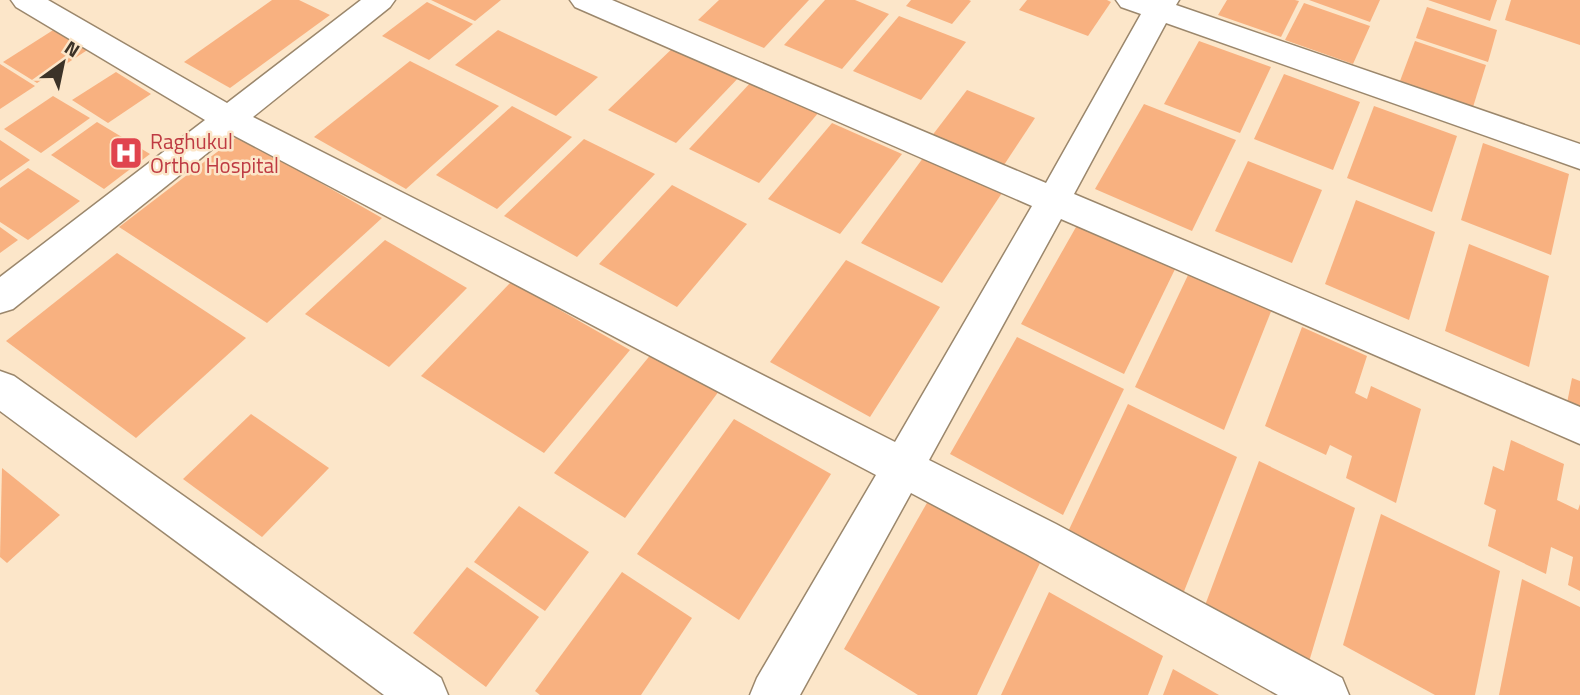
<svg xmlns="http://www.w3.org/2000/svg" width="1580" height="695" font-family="'Titillium Web',sans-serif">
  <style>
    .building { fill: #f8b180 }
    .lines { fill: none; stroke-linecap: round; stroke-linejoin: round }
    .street-casing { stroke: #9b876c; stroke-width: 3 }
    .street { fill: #fff; fill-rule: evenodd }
    .labels { text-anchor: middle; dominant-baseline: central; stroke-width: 5; stroke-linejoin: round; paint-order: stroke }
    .health-label { font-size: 21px; fill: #be3a42; stroke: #fce6c9; text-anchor: start }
  </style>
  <rect width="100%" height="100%" fill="#fce6c9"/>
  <g class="building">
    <path d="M272 0H299L330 15 230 88 184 62Z"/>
    <path d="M431 0H501L475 21Z"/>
    <path d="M719 0H809L764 48 698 20Z"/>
    <path d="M825 0H855L889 14 842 69 784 45Z"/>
    <path d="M911 0H969L971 1 952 24 906 6Z"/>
    <path d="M1027 0H1107L1111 2 1088 36 1019 10Z"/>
    <path d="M1227 0H1295L1299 1 1281 37 1218 15Z"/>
    <path d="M1309 0H1380L1370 22Z"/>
    <path d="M1428 0H1497L1490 21Z"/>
    <path d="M1511 0H1580V45L1505 20Z"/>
    <path d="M427 2 473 24 429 60 382 36Z"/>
    <path d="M1304 3 1370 26 1353 64 1285 40Z"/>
    <path d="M1427 7 1497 30 1488 62 1416 38Z"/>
    <path d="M899 16 966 42 921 100 853 71Z"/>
    <path d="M58 27 92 47 37 83 3 62Z"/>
    <path d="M498 30 598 77 556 116 455 65Z"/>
    <path d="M1199 41 1271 67 1240 133 1164 104Z"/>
    <path d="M1415 41 1486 65 1473 107 1400 81Z"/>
    <path d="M677 44 743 73 676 143 608 110Z"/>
    <path d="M410 61 499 106 406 189 314 137Z"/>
    <path d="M0 64 35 86 0 109Z"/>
    <path d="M116 72 151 94 108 123 72 100Z"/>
    <path d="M1284 74 1360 102 1333 170 1254 139Z"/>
    <path d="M752 81 819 112 759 183 689 149Z"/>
    <path d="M967 90 1035 118 1002 168 931 137Z"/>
    <path d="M53 96 90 118 41 153 4 129Z"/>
    <path d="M1144 104 1236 140 1192 231 1095 189Z"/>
    <path d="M512 106 572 137 497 209 436 175Z"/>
    <path d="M1374 106 1457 136 1432 212 1347 178Z"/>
    <path d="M97 122 150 154 104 189 51 155Z"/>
    <path d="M832 123 902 154 840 234 768 199Z"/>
    <path d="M238 136 382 218 267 323 119 227Z"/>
    <path d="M584 139 655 174 577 257 504 216Z"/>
    <path d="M0 140 30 160 0 181Z"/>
    <path d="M1483 143 1569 174 1551 255 1461 220Z"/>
    <path d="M923 158 1002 193 942 283 861 243Z"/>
    <path d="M1248 161 1322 190 1292 263 1215 231Z"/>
    <path d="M28 168 80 201 28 240 0 222V188Z"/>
    <path d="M672 185 747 224 677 307 599 264Z"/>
    <path d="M1356 200 1435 232 1409 320 1325 284Z"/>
    <path d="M1080 220 1178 263 1124 374 1021 324Z"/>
    <path d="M0 227 18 240 0 253Z"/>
    <path d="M385 240 467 288 389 367 305 314Z"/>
    <path d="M1469 244 1549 276 1529 367 1445 331Z"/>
    <path d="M117 253 246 338 136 438 6 341Z"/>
    <path d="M846 260 940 307 870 417 770 362Z"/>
    <path d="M1189 273 1272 309 1224 430 1135 387Z"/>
    <path d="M511 282 630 350 544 453 421 376Z"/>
    <path d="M1302 327 1367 356 1355 393 1367 399 1371 386 1421 409 1396 503 1346 478 1352 456 1330 445 1326 455 1265 426Z"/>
    <path d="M1017 337 1124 389 1063 515 950 454Z"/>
    <path d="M652 353 719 391 625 518 554 473Z"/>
    <path d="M1572 378 1580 381V414L1566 408Z"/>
    <path d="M1128 404 1237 457 1181 599 1066 536Z"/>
    <path d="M251 414 329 468 262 537 183 479Z"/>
    <path d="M734 419 831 474 739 620 637 554Z"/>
    <path d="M1511 440 1564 464 1557 500 1578 510 1580 504V591L1568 585 1573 557 1551 547 1546 574 1488 546 1496 510 1484 504 1493 466 1504 471Z"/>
    <path d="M1259 461 1355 508 1308 665 1204 608Z"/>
    <path d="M2 468 60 515 7 563 0 557Z"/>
    <path d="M928 501 1040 563 977 695H918L844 649Z"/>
    <path d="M519 506 589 552 545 611 474 562Z"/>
    <path d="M1381 514 1500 571 1475 695H1435L1343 645Z"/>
    <path d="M467 567 539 617 486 687 413 633Z"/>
    <path d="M622 572 692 618 641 695H540L535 691Z"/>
    <path d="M1522 579 1580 607V695H1499Z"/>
    <path d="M1049 592 1163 656 1148 695H1001Z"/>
    <path d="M1173 669 1219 695H1163Z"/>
  </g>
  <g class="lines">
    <defs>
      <g id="street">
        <path d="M11 0H48L227 103 361 0H395L390 7 253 117 895 442 1032 206 575 7 570 0H612L1046 183 1141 14 1121 7 1116 0H1179L1176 5 1580 144V169L1166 23 1074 194 1580 407V444L1061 219 929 460 1056 524 1342 678 1349 695H1278L1026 554 911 493 800 695H750L757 678 876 475 231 134 13 309 0 313V277L205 120 16 7Z"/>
        <path d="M0 371 14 376 441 678 448 695H384L0 411Z"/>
      </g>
    </defs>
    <use href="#street" class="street-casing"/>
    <use href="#street" class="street"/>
  </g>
  <defs>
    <symbol id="hospital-square" viewBox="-11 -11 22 22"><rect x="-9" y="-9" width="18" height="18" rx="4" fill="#e0444e" stroke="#fce6c9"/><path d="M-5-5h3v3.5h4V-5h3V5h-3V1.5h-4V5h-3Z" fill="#fff"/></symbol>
  </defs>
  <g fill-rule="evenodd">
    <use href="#hospital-square" x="107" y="134" width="38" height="38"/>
  </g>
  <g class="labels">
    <g class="health-label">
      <text x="150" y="141">Raghukul<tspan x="150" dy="24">Ortho Hospital</tspan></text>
    </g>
  </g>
  <g transform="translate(63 63) rotate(33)" stroke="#fce6c9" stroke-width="5" paint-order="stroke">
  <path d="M0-5L12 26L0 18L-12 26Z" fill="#3c3328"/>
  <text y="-10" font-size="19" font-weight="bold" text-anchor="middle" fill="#3c3328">N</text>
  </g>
</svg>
